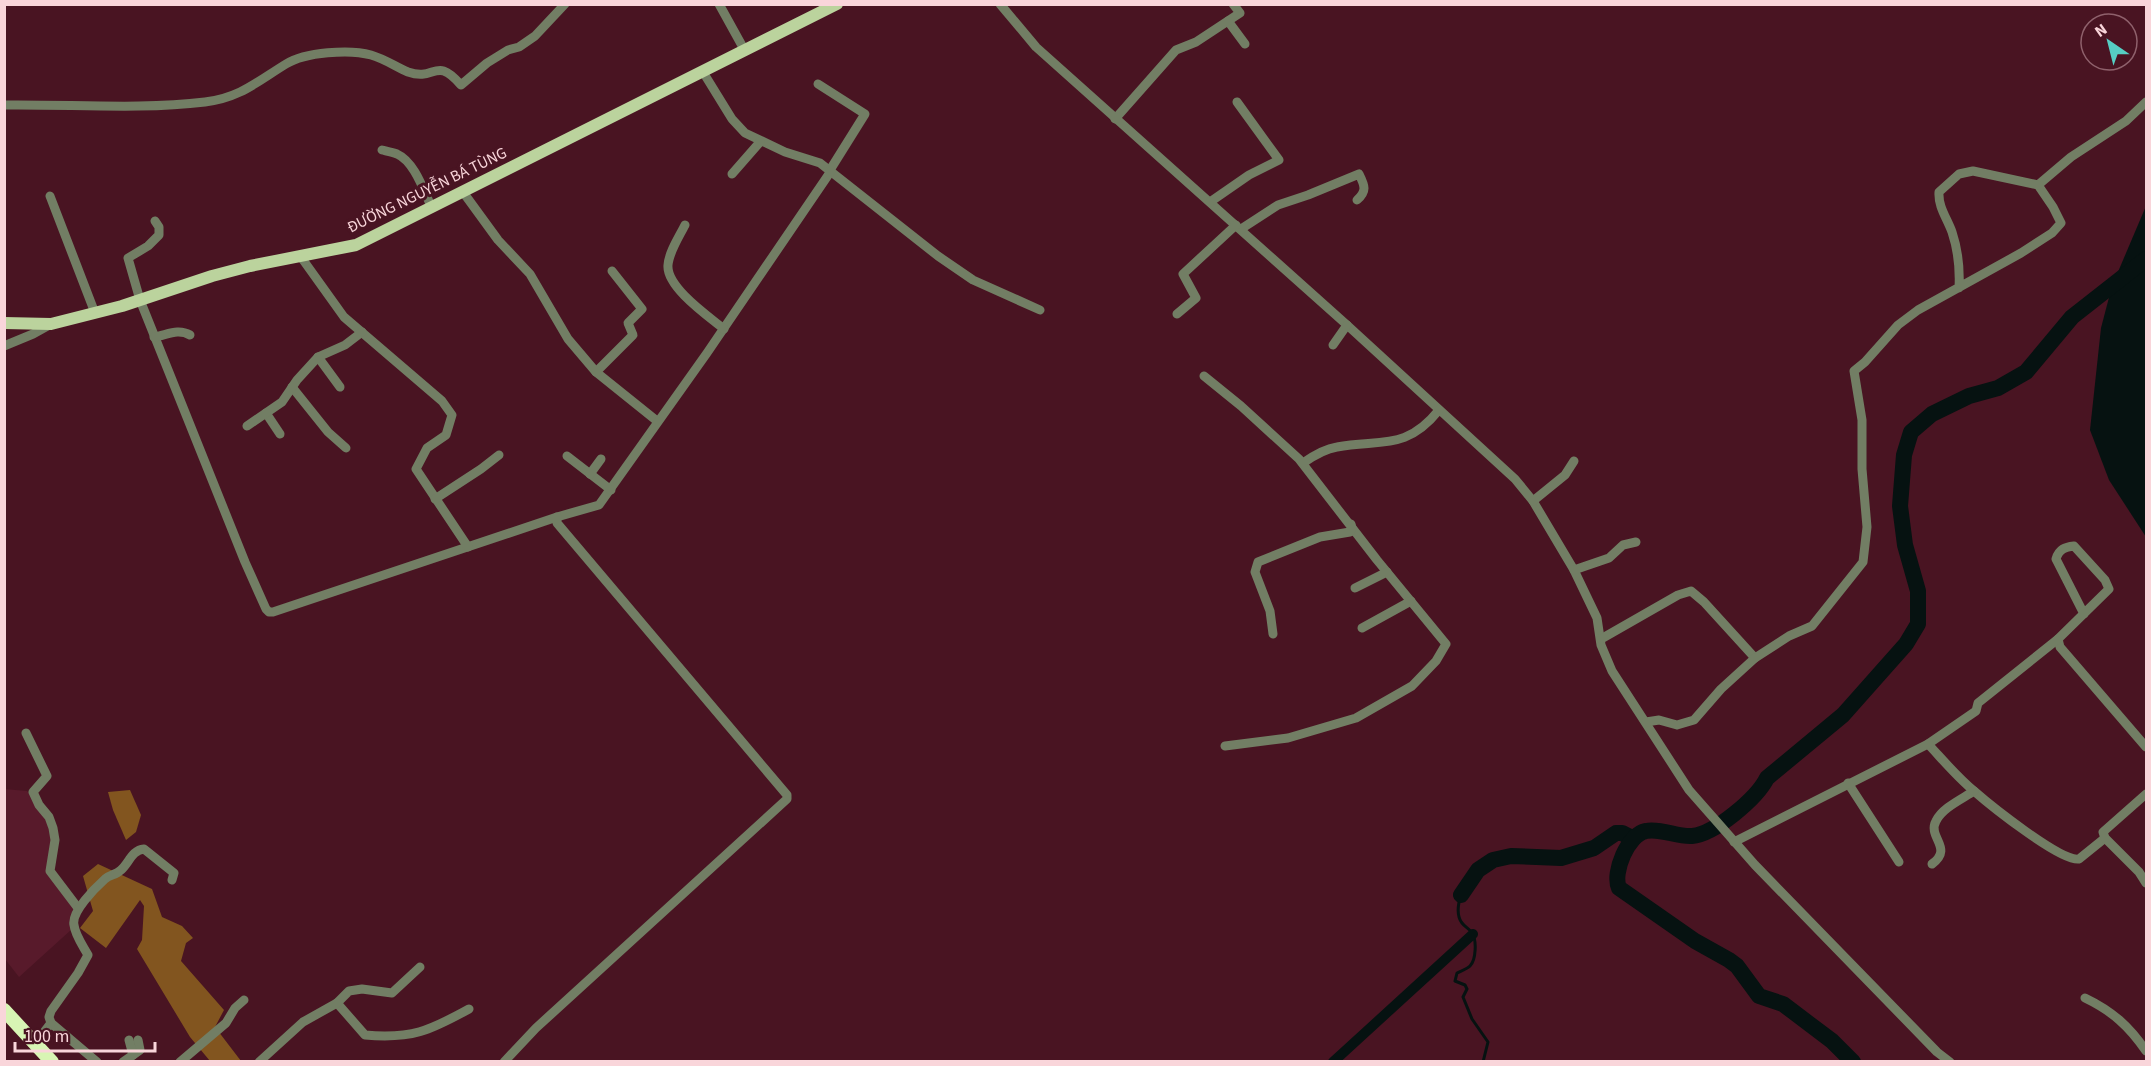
<svg xmlns="http://www.w3.org/2000/svg" width="2151" height="1066" font-family="'Source Sans 3',sans-serif">
  <style>
    .built { fill: #581a2b }
    .forest { fill: #82551f }
    .water { fill: #061211 }
    .lines { fill: none; stroke-linecap: round; stroke-linejoin: round }
    .stream { stroke: #061211; stroke-width: 3 }
    .canal { stroke: #061211; stroke-width: 10 }
    .river { stroke: #061211; stroke-width: 16 }
    .minor { stroke: #727e64; stroke-width: 9 }
    .major { stroke: #bbd39d; stroke-width: 12 }
    .highway { stroke: #d8f5b4; stroke-width: 14 }
    .labels { text-anchor: middle; dominant-baseline: central; stroke-width: 6; stroke-linejoin: round; paint-order: stroke }
    .street-label { font-size: 16px; fill: #f9d5da; stroke: #491422 }
  </style>
  <rect width="100%" height="100%" fill="#491422"/>
  <path class="built" d="M4 789 27 791 48 814 52 825 49 872 76 909 72 929 19 977 5 959Z"/>
  <g class="forest">
    <path d="M130 790 141 815 136 832 126 840 113 810 108 792Z"/>
    <path d="M98 864 152 889 162 917 182 926 193 938 186 943 181 961 224 1010 215 1027 241 1061H210L190 1037 137 949 142 940 144 906 140 900 106 948 80 928 93 911 83 876Z"/>
  </g>
  <path class="water" d="M2146 206V537L2109 480 2090 430 2101 328 2112 286Z"/>
  <g class="lines">
    <path class="stream" d="M1461 895C1458 904 1456 915 1462 923 1465 927 1470 929 1472 933 1477 940 1476 960 1470 966 1467 969 1461 971 1457 973L1455 981 1465 985 1467 989 1463 997 1472 1019 1488 1042 1483 1062"/>
    <path class="canal" d="M1333 1062 1473 934"/>
    <g class="river">
      <path d="M1461 895 1478 870 1493 860 1511 856 1561 858 1594 848 1616 833H1622L1632 838"/>
      <path d="M1853 1062 1832 1041 1783 1004 1759 996 1737 966 1729 960 1695 941 1619 888C1612 873 1628 834 1646 831 1661 828 1677 837 1692 836 1715 834 1757 798 1767 778L1843 715 1906 644 1918 624V591L1905 545 1900 506 1904 455 1911 432 1932 414 1969 396 1998 388 2026 372 2072 317 2146 259"/>
    </g>
    <g class="minor">
      <path d="M719 4 745 51"/>
      <path d="M1000 4 1036 47 1347 325 1515 479 1533 501 1574 570 1597 618 1601 645 1612 671 1689 790 1755 865 1937 1052 1950 1062"/>
      <path d="M1228 21 1245 44"/>
      <path d="M703 72 732 119 745 133 785 152 820 163 938 256 973 280 1040 310"/>
      <path d="M818 84 865 114 830 170"/>
      <path d="M4 105C71 104 139 110 205 102 240 98 258 81 286 64 305 52 350 49 371 55 385 59 396 67 408 72 436 82 435 55 461 85L487 63 508 50 519 47 535 36 565 4"/>
      <path d="M1115 119 1176 50 1196 42 1240 13 1233 4"/>
      <path d="M382 150C386 151 392 152 397 154 415 162 424 192 432 208"/>
      <path d="M732 174 760 142"/>
      <path d="M2038 185 2071 157 2126 121 2146 102"/>
      <path d="M463 192 498 240 530 274 568 339 596 372 657 421"/>
      <path d="M50 196 95 313"/>
      <path d="M1210 202 1249 175 1279 160 1237 102"/>
      <path d="M155 221 159 227V235L148 246 128 258 140 300 245 562 266 609 269 612H273L557 517 599 505 707 353 831 171"/>
      <path d="M685 225C679 237 669 252 668 265 666 287 708 316 724 329"/>
      <path d="M1241 229 1278 205 1308 195 1359 174C1365 186 1367 191 1357 200"/>
      <path d="M301 257 344 317 442 401 452 415 446 435 427 448 416 469 468 547"/>
      <path d="M1177 314 1196 298 1183 274 1236 225"/>
      <path d="M154 337C167 335 178 328 190 335"/>
      <path d="M1333 345 1347 325"/>
      <path d="M4 346 33 334 51 324"/>
      <path d="M318 357 340 387"/>
      <path d="M596 372 633 335 628 323 642 309 612 271"/>
      <path d="M1204 376 1241 406 1299 459 1377 560 1446 644 1436 661 1412 686 1356 718 1288 738 1225 746"/>
      <path d="M292 387 328 432 346 448"/>
      <path d="M266 413 280 434"/>
      <path d="M247 426 282 402 297 380 318 357 345 345 362 332"/>
      <path d="M567 456 611 490"/>
      <path d="M1303 463C1313 456 1324 449 1337 447 1381 439 1406 451 1439 410"/>
      <path d="M590 474 601 459"/>
      <path d="M435 499 481 469 499 455"/>
      <path d="M1533 501 1565 475 1574 461"/>
      <path d="M1574 570 1609 558 1623 545 1636 542"/>
      <path d="M1355 588 1387 572"/>
      <path d="M2084 614 2056 559C2059 549 2065 547 2074 546L2105 580 2109 589 2058 639 2060 647 2146 747"/>
      <path d="M1362 628 1411 601"/>
      <path d="M1273 634 1270 611 1255 572 1258 562 1320 537 1350 532 1352 528 1351 524"/>
      <path d="M1601 639 1678 595 1691 591 1704 602 1755 658"/>
      <path d="M1646 722 1659 720 1677 725 1694 720 1721 689 1755 658 1789 636 1812 626 1863 562 1867 527 1862 469V420L1854 371 1865 362 1898 325 1918 310 2021 253 2052 233 2061 223 2053 207 2038 185 1973 171 1959 174 1939 192C1938 207 1947 218 1952 232 1958 250 1960 269 1959 288"/>
      <path d="M26 733 47 776 33 792 39 805 49 817 53 828 55 840 50 871 78 908"/>
      <path d="M1928 744C1943 760 1957 777 1974 791 1990 805 2061 862 2079 859L2105 838"/>
      <path d="M1848 783 1899 862"/>
      <path d="M2146 794 2103 832 2105 838 2139 872 2146 883"/>
      <path d="M1734 842 1928 744 1976 711 1978 703 2058 639"/>
      <path d="M1932 864C1954 848 1927 837 1936 821 1942 808 1962 799 1974 791"/>
      <path d="M2085 998C2112 1011 2129 1026 2146 1051"/>
      <path d="M337 1003 365 1035C412 1039 429 1031 469 1009"/>
      <path d="M51 1023 97 1062"/>
      <path d="M35 1044 51 1023 49 1017 51 1011 78 973 88 955C83 946 75 935 74 925 71 912 95 888 105 879 109 875 116 875 121 870 129 863 132 850 144 849L174 873 172 880"/>
      <path d="M133 1055 140 1050 138 1040"/>
      <path d="M123 1062 133 1055 129 1040"/>
      <path d="M180 1062 226 1023 235 1008 244 1000"/>
      <path d="M259 1062 303 1022 337 1003 349 991 362 989 392 993 420 967"/>
      <path d="M504 1062 536 1028 787 799V795L557 523V517"/>
    </g>
    <path class="major" d="M4 323 51 324 122 306 212 276 250 266 356 245 837 4"/>
    <path class="highway" d="M4 1010 52 1062"/>
  </g>
  <g class="labels">
    <g class="street-label">
      <text transform="translate(427 190) rotate(-26)">ĐƯỜNG NGUYỄN BÁ TÙNG</text>
    </g>
  </g>
  <rect width="2151" height="1066" fill="none" stroke="#f9d5da" stroke-width="12"/>
  <g transform="translate(2109 42) rotate(325)"><circle r="28" fill="#491422" stroke="#8f616c" stroke-width="1.5"/>
  <path d="M0-4.5L10 22L0 15L-10 22Z" fill="#56cec3"/>
  <text y="-9" font-size="16" font-weight="bold" text-anchor="middle" fill="#f9d5da">N</text>
  </g>
  <path d="M15 1042v9h140v-9" fill="none" stroke="#f9d5da" stroke-width="3"/>
  <text x="24" y="1042" font-size="18" fill="#f9d5da" stroke="#491422" stroke-width="4.5" paint-order="stroke">100 m</text>
</svg>
